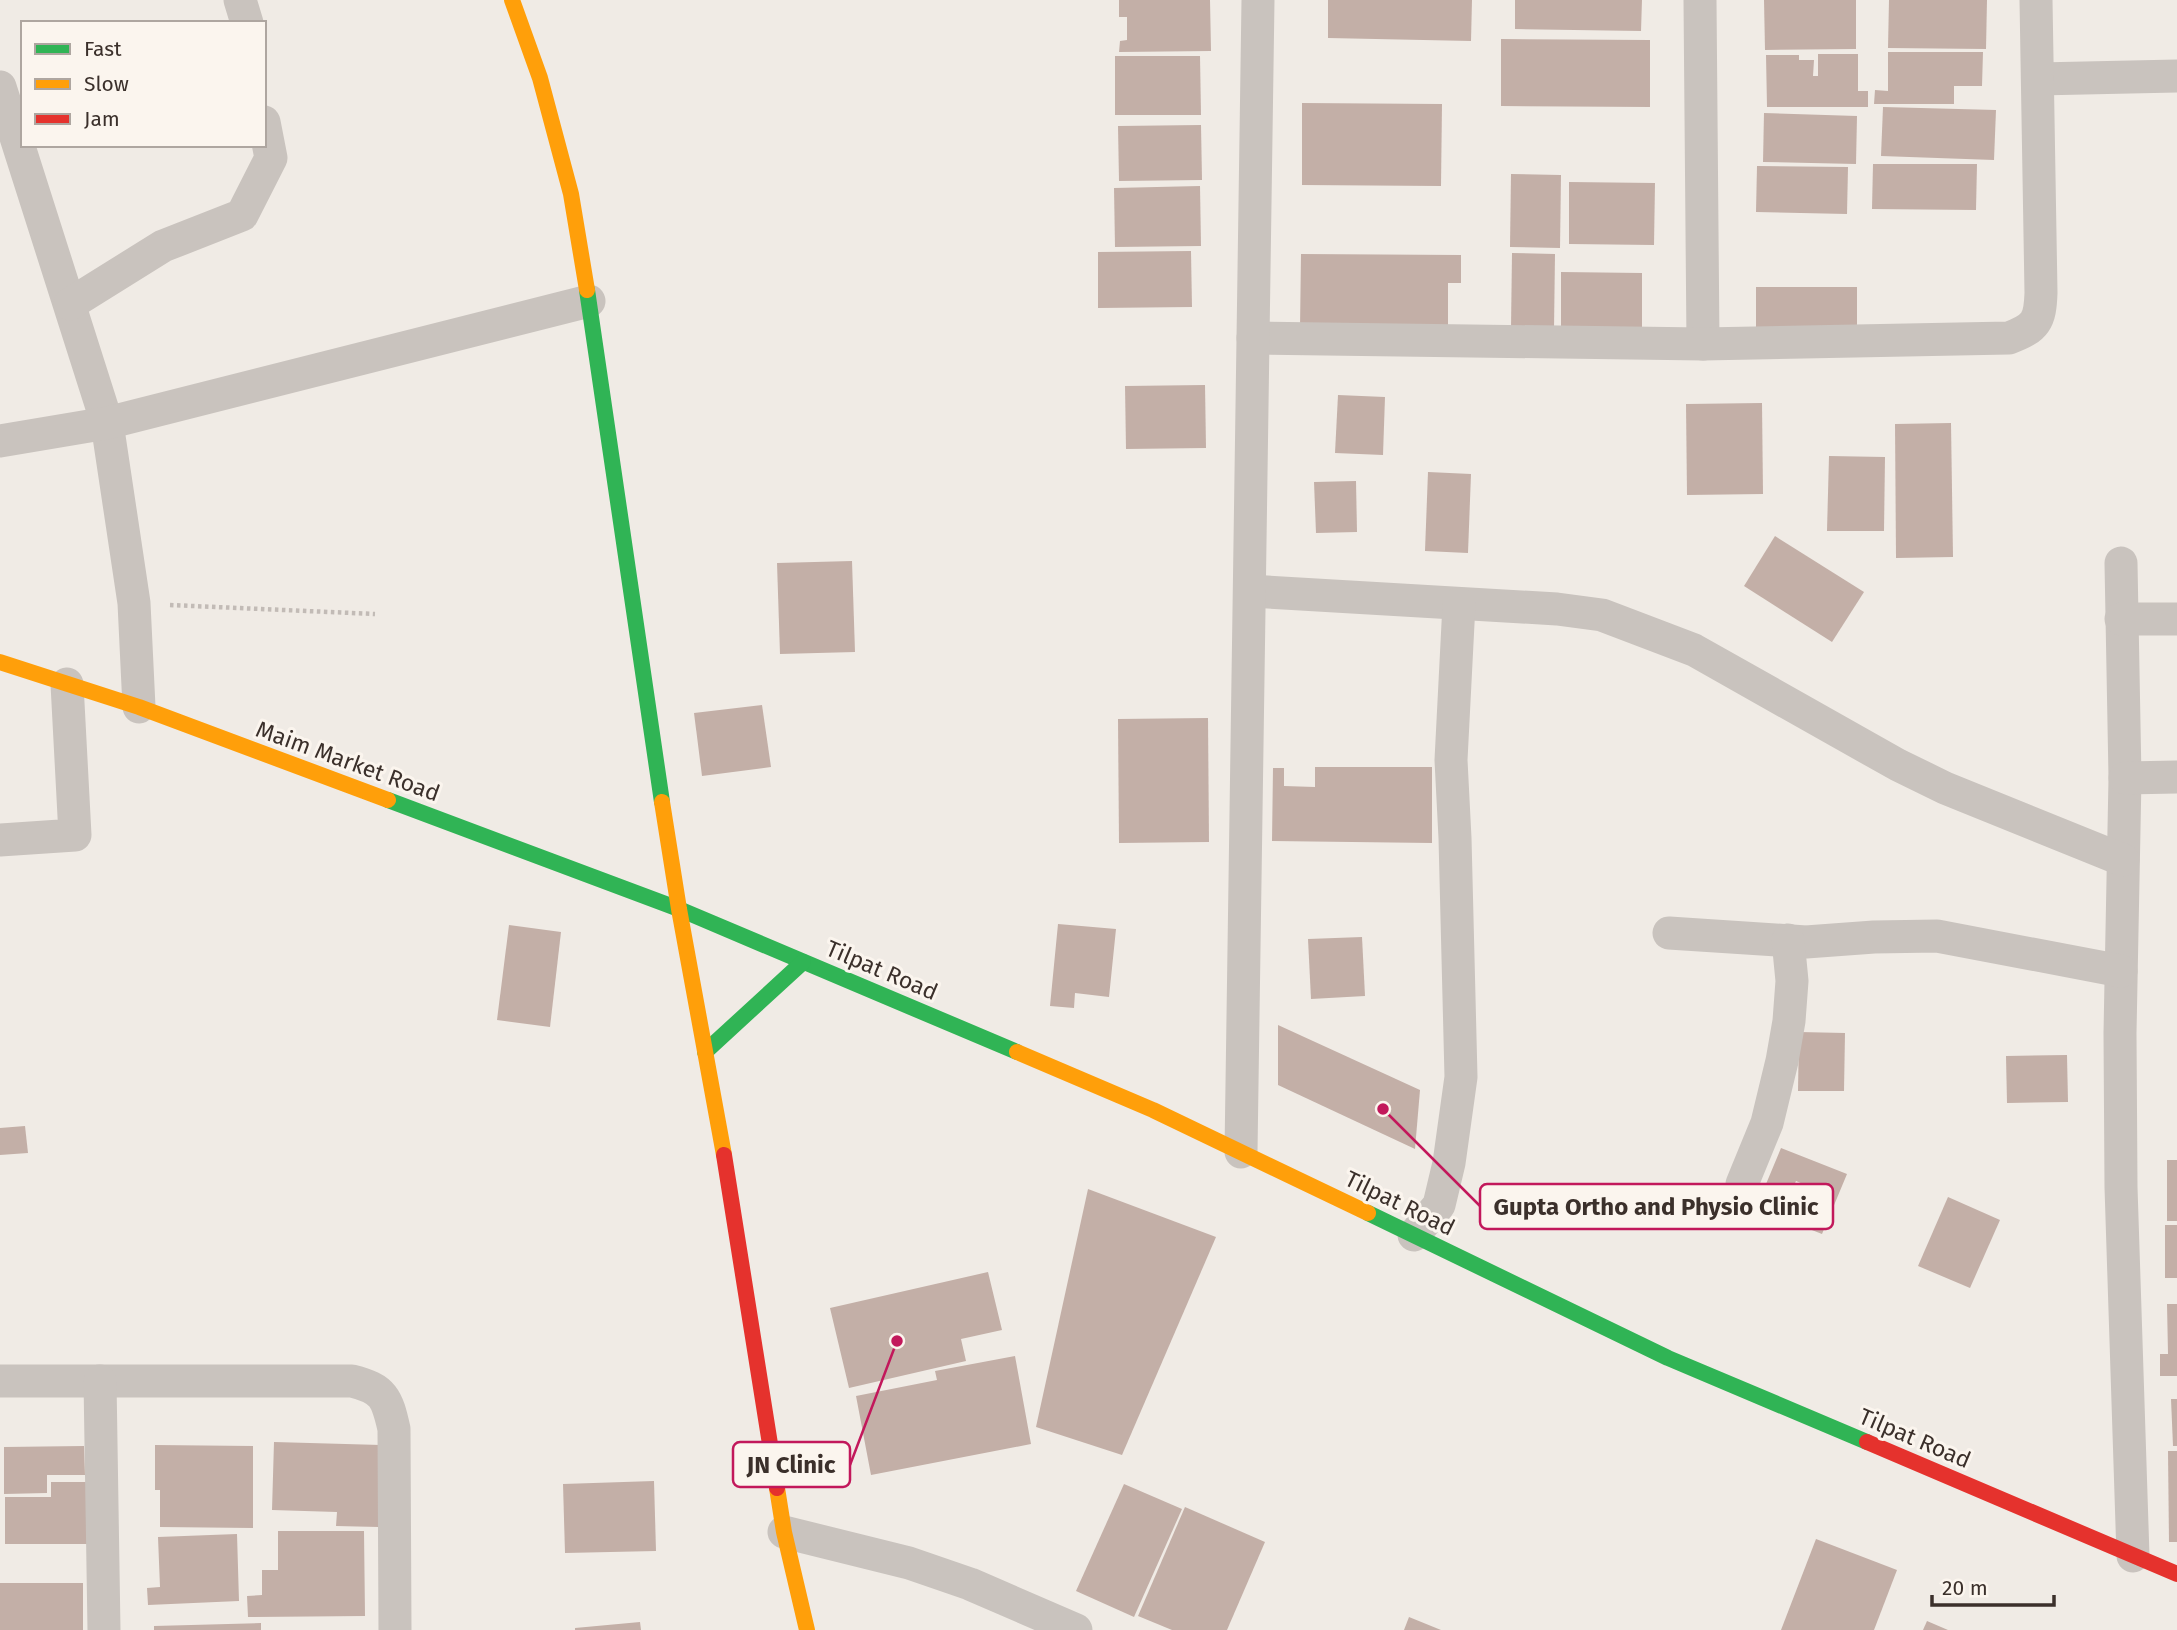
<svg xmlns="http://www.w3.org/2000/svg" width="2177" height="1630" font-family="'Fira Sans',sans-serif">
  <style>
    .building { fill: #c3afa7; fill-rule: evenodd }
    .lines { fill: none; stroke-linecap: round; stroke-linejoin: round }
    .path { stroke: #c2bbb6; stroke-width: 4.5; stroke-dasharray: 3.5 3.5; stroke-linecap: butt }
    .street { stroke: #c9c3be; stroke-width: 33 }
    .fast { stroke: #30b455; stroke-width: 16 }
    .slow { stroke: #ff9f0a; stroke-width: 16 }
    .jam { stroke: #e5322d; stroke-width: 16 }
    .labels { text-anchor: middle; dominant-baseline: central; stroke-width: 6; stroke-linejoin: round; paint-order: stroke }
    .street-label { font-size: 23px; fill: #3b302b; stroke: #fbf5ee }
    .leader { fill: none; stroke: #c2185b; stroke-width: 2.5 }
    .callout-dot { fill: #c2185b; stroke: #fbf5ee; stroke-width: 2.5 }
    .callout { fill: #fbf5ee; stroke: #c2185b; stroke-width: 2.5 }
    .callout-label { font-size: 24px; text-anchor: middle; font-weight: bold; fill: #3b302b }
  </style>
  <rect width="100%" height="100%" fill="#f0ebe5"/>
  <g class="building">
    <path d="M1119 0H1210L1211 51 1119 52 1120 41 1127 40V17H1119Z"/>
    <path d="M1328 0H1472L1471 41 1328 38Z"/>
    <path d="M1515 0H1642L1641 31 1515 29Z"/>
    <path d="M1764 0H1856V49L1765 50Z"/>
    <path d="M1889 0H1987L1986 49 1888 48Z"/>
    <path d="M1501 39 1650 40V107L1501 106Z"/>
    <path d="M1888 52H1983L1982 86H1954V104H1874L1875 90 1888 91Z"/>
    <path d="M1818 54H1858V91H1868V107H1767L1766 55H1799V60H1814L1813 76H1818Z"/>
    <path d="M1115 56H1200L1201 115H1115Z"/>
    <path d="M1302 103 1442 104 1441 186 1302 185Z"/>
    <path d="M1883 107 1996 110 1994 160 1881 156Z"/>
    <path d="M1764 113 1857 116 1856 164 1763 162Z"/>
    <path d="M1201 125 1202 180 1119 181 1118 126Z"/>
    <path d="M1873 164H1977L1976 210 1872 209Z"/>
    <path d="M1757 166 1848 167 1847 214 1756 212Z"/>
    <path d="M1511 174 1561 175 1560 248 1510 247Z"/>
    <path d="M1569 182 1655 183 1654 245 1569 244Z"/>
    <path d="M1200 186 1201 246 1115 247 1114 188Z"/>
    <path d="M1191 251 1192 307 1098 308V252Z"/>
    <path d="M1512 253 1555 254 1554 329 1511 328Z"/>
    <path d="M1301 254 1461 255V283H1448V330L1300 329Z"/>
    <path d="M1561 272 1642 273V334H1561Z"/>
    <rect x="1756" y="287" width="101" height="47"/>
    <path d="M1205 385 1206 448 1126 449 1125 386Z"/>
    <path d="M1338 395 1385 397 1383 455 1335 453Z"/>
    <path d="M1762 403 1763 494 1687 495 1686 404Z"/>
    <path d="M1951 423 1953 557 1896 558 1895 424Z"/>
    <path d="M1829 456 1885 457 1884 531H1827Z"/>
    <path d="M1428 472 1471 474 1468 553 1425 551Z"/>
    <path d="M1356 481 1357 532 1316 533 1314 482Z"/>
    <path d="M1775 536 1864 592 1832 642 1744 586Z"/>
    <path d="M852 561 855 652 780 654 777 563Z"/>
    <path d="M762 705 771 767 702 776 694 713Z"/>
    <path d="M1208 718 1209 842 1119 843 1118 719Z"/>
    <path d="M1315 767H1432V843L1272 841 1273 768H1284V786L1315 787Z"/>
    <path d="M1058 924 1116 929 1109 997 1075 993 1074 1008 1050 1006Z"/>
    <path d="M509 925 561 932 550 1027 497 1020Z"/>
    <path d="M1362 937 1365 996 1311 999 1308 939Z"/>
    <path d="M1278 1025 1420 1090 1415 1149 1278 1085Z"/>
    <path d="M1799 1032 1845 1033 1844 1091H1798Z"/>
    <path d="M2067 1055 2068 1102 2007 1103 2006 1056Z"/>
    <path d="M25 1126 28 1153 0 1155V1128Z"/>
    <path d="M1781 1148 1847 1174 1822 1234 1756 1208ZM1796 1181 1819 1191 1810 1211 1787 1201Z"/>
    <rect x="2167" y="1160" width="10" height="61"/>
    <path d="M1088 1189 1216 1237 1122 1455 1036 1427Z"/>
    <path d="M1948 1197 2000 1220 1970 1288 1918 1266Z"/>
    <rect x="2165" y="1225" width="12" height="53"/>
    <path d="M988 1272 1002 1330 961 1339 966 1361 849 1388 830 1308Z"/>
    <path d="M2167 1304H2177V1376H2160V1354H2168Z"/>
    <path d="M1015 1356 1031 1444 871 1475 856 1396 937 1380 935 1371Z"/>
    <path d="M2171 1399H2177V1446H2173Z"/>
    <path d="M274 1442 381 1445 379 1527 336 1526 337 1512 272 1510Z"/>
    <path d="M155 1445 253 1446V1528L160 1527V1490H155Z"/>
    <path d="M84 1446 85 1475H47V1493L4 1494V1447Z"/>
    <path d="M2168 1451H2177V1542H2169Z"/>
    <path d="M654 1481 656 1551 565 1553 563 1484Z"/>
    <path d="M51 1482H93L94 1544H5V1497H51Z"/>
    <path d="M1124 1484 1182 1509 1134 1617 1076 1591Z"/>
    <path d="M1185 1507 1265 1542 1227 1630H1172L1138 1616Z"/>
    <path d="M278 1531H364L365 1616 248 1617 247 1596 262 1595V1570H278Z"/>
    <path d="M237 1534 239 1601 148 1605 147 1588 160 1587 158 1537Z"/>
    <path d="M1816 1539 1897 1570 1874 1630H1781Z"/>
    <rect x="0" y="1583" width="83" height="47"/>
    <path d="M1409 1617 1441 1630H1404Z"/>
    <path d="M1927 1621 1948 1630H1923Z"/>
    <path d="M640 1622 641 1630H575V1628Z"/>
    <path d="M261 1623V1630H154V1626Z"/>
  </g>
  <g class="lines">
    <path class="path" d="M170 605 375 614"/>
    <g class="street">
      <path d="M240 0 247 23"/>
      <path d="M1700 0 1703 344"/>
      <path d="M2038 79 2177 76"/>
      <path d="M0 87 107 423 134 603 139 707"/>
      <path d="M70 304 163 246 242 215 271 158 264 122"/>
      <path d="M1253 338 1703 344 2009 338C2036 328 2040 321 2041 293L2036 0"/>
      <path d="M0 441 107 423 589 301"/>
      <path d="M2121 563 2125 778 2120 1033 2121 1187 2133 1556"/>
      <path d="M1250 591 1557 609 1602 615 1694 650 1898 765 1945 788 2123 860"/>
      <path d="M2121 619H2177"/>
      <path d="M2125 778 2177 777"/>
      <path d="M0 840 75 835 67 684"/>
      <path d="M1669 933 1806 942 1874 937 1937 936 2121 971"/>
      <path d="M1241 1152 1258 0"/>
      <path d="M1742 1184 1767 1123 1782 1061 1789 1021 1792 981 1788 940"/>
      <path d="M1414 1235 1439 1205 1449 1163 1461 1077 1455 838 1451 760 1459 604"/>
      <path d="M0 1381H352C384 1389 387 1398 394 1429L395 1630"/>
      <path d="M100 1381 104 1630"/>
      <path d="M784 1532 909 1563 970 1584 1076 1630"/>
    </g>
    <g class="fast">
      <path d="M587 290 662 802"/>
      <path d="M388 800 679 909 1017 1052"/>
      <path d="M705 1052 803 962"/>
      <path d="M1368 1213 1668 1358 1867 1442"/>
    </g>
    <g class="slow">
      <path d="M512 0 540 78 571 194 587 290"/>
      <path d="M0 662 139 707 388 800"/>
      <path d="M662 802 679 909 724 1155"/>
      <path d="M1017 1052 1153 1110 1368 1213"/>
      <path d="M777 1488 784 1532 807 1630"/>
    </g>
    <g class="jam">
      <path d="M724 1155 777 1488"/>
      <path d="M1867 1442 2177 1574"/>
    </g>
  </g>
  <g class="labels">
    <g class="street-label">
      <text transform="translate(348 761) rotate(20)">Maim Market Road</text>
      <text transform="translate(882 970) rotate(23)">Tilpat Road</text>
      <text transform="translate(1400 1203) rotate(26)">Tilpat Road</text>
      <text transform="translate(1915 1438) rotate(23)">Tilpat Road</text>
    </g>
  </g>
  <path class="leader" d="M1383 1109L1480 1206M897 1341L850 1465"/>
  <g class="callout-dot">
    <circle cx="1383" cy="1109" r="7"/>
    <circle cx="897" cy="1341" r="7"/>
  </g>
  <g class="callout">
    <rect x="1480" y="1184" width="353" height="45" rx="7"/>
    <rect x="733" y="1442" width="117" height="45" rx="7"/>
  </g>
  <g class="callout-label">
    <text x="1656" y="1215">Gupta Ortho and Physio Clinic</text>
    <text x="791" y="1473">JN Clinic</text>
  </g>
  <rect x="21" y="21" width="245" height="126" fill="#fbf5ee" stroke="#aea6a0" stroke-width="2"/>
  <rect x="35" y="44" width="35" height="10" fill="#30b455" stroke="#aea6a0" stroke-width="2"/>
  <text x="84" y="56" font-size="21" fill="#3b302b">Fast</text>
  <rect x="35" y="79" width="35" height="10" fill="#ff9f0a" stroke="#aea6a0" stroke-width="2"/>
  <text x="84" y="91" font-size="21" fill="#3b302b">Slow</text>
  <rect x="35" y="114" width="35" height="10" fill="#e5322d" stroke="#aea6a0" stroke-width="2"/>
  <text x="84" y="126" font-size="21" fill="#3b302b">Jam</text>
  <path d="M1932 1595v10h122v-10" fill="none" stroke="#3b302b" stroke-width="3.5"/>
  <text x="1942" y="1595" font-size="21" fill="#3b302b" stroke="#fbf5ee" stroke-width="5" paint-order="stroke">20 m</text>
</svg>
